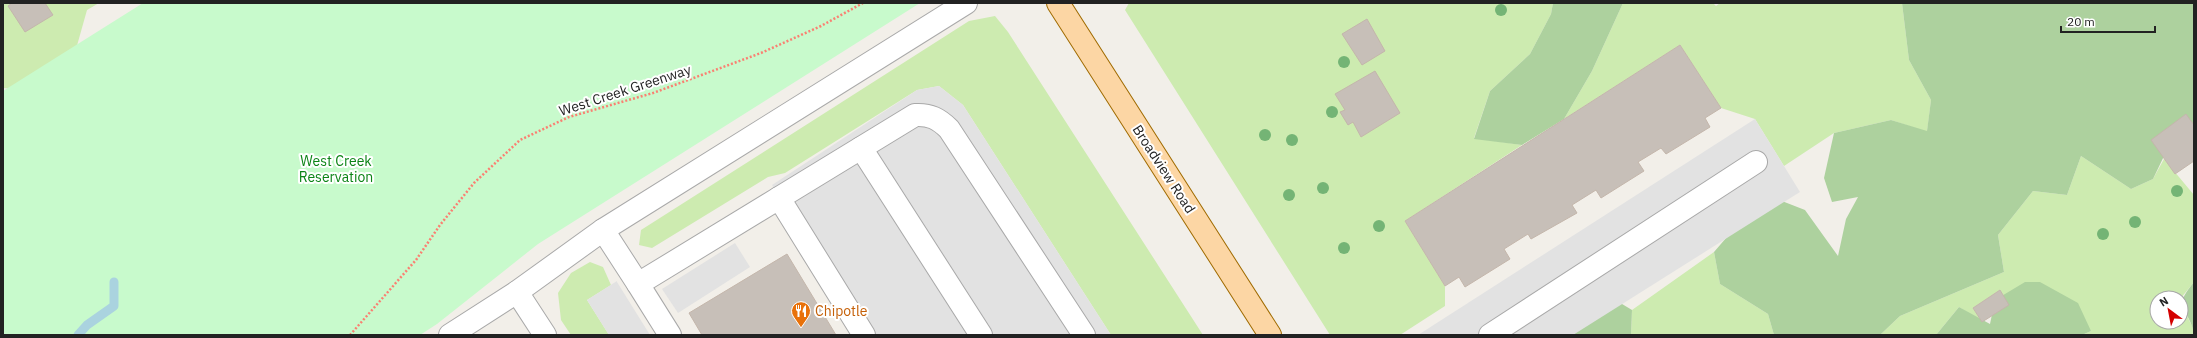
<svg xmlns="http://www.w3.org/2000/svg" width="2197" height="338" font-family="'IBM Plex Sans',sans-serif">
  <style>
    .grass { fill: #cdebb0 }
    .forest { fill: #add19e }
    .park { fill: #c8facc }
    .parking { fill: #e2e2e2 }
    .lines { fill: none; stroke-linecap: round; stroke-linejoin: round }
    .stream { stroke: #aad3df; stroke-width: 9 }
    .building { fill: #c7bfb8; stroke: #c4b6ab }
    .minor-casing { stroke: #a9a9a9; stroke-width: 24 }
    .major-casing { stroke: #a06b00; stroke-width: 24 }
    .path { stroke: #fa8072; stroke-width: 2.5; stroke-dasharray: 2 2; stroke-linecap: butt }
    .minor { stroke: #fff; stroke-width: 22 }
    .major { stroke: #fcd6a4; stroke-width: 22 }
    .tree { fill: #74b475 }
    .labels { text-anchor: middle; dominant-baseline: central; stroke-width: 4; stroke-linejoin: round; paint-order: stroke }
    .street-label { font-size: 14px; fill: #222; stroke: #fff }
    .park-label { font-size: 14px; fill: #0c8416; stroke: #fff }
    .food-label { font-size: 14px; fill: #c56008; stroke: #fff; text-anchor: start }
  </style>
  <rect width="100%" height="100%" fill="#f2efe9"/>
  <g class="grass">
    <path d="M3 3H99L87 10 69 74 27 90 3 88Z"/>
    <path d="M1129 3H1553L1551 14 1530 54 1490 91 1474 138 1522 145 1405 221 1445 286V306L1400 335H1330L1125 10Z"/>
    <path d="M1623 3H1713L1716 6 1720 3H1902L1909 60 1931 100 1927 132 1891 120 1834 133 1784 166 1755 119 1721 108 1680 45 1564 119 1592 71Z"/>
    <path d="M995 16 1008 32 1203 335H1111L963 105 939 86 917 90 785 173 768 177 652 248 639 245 641 230 969 21Z"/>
    <path d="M2081 156 2131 189 2153 179 2164 159 2194 195V282L2181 298H2157V322H2181V304L2193 328 2194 335H2082L2091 331 2003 296 2000 290 1973 308 1982 322 1959 307 1936 335H1880L1900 316 2004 272 1998 235 2033 191 2067 195Z"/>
    <path d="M1714 252 1720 284 1768 314 1774 335H1631L1632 310Z"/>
    <path d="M590 262 603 267 611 285 587 300 609 335H571L561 320 558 293 571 273Z"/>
  </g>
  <g class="forest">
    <path d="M1553 3H1623L1592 71 1564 119 1522 145 1474 139 1490 91 1530 54 1551 14Z"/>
    <path d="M1902 3H2194V126L2164 156 2153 179 2131 189 2081 156 2067 195 2033 191 1998 235 2004 272 1900 316 1880 335H1774L1768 314 1720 284 1714 252 1764 194 1805 210 1838 256 1846 219 1858 197 1832 202 1824 178 1834 133 1891 120 1927 131 1931 100 1909 60Z"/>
    <path d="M2025 282H2040L2078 303 2091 331 2082 335H1936L1959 307 1990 324 1995 300Z"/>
    <path d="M2194 282V332C2186 303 2171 311 2194 282Z"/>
    <path d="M1607 295 1632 310 1631 335H1573Z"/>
  </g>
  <path class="park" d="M143 3H920L538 244 437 324 420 335H3V91Z"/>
  <g class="parking">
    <path d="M939 86 963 105 1111 335H864L772 185 917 90Z"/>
    <path d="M1755 119 1800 192 1573 335H1418Z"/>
    <path d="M735 243 750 267 678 313 662 289Z"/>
    <path d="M617 281V282L650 335H609L587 300Z"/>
  </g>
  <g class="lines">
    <path class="stream" d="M78 335 87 325 114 306V282"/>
  </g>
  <g class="building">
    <path d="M12 3H45L53 15 25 32 8 6Z"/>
    <path d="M1367 19 1385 51 1362 65 1342 34Z"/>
    <path d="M1680 45 1721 108 1705 118 1710 127 1666 154 1661 148 1638 162 1644 171 1601 198 1596 190 1572 205 1577 213 1531 239 1528 234 1504 249 1510 259 1465 287 1459 277 1445 286 1405 221Z"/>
    <path d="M1375 71 1400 113 1361 137 1353 122 1348 125 1340 112 1345 110 1335 94Z"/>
    <path d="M2186 114 2194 125V161L2175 174 2151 140Z"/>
    <path d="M787 254 836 335H702L689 313Z"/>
    <path d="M2000 290 2009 305 1982 322 1973 308Z"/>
  </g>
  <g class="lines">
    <defs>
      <g id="minor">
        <path d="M861 148 981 335"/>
        <path d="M779 198 915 115C930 114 939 119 949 129L1084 335"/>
        <path d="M603 230 638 284 779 198 864 335"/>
        <path d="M638 284 670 335"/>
        <path d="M517 292 545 335"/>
        <path d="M450 335 517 292 603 230 966 3"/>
        <path d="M1490 335 1756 162"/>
      </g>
      <path id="major" d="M1058 3 1270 335"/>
    </defs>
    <use href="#minor" class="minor-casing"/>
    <use href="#major" class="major-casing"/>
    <path class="path" d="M350 335 416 260 440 225 474 183 520 140 569 117 653 93 761 53 821 26 863 3"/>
    <use href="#minor" class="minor"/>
    <use href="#major" class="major"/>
  </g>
  <g class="tree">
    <circle cx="1501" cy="10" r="6"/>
    <circle cx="1344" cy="62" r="6"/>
    <circle cx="1332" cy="112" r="6"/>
    <circle cx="1265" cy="135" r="6"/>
    <circle cx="1292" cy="140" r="6"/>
    <circle cx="1323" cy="188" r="6"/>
    <circle cx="2177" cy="191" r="6"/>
    <circle cx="1289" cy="195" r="6"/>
    <circle cx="2135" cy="222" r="6"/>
    <circle cx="1379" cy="226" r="6"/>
    <circle cx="2103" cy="234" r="6"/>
    <circle cx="1344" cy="248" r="6"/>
  </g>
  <defs>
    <symbol id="restaurant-pin" viewBox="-11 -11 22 30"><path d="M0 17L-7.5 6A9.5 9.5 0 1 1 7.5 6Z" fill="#e8710a" stroke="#fff"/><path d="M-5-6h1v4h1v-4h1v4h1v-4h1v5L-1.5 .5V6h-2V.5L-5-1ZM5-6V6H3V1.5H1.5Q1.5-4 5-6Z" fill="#fff"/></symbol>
  </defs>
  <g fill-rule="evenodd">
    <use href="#restaurant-pin" x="790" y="300" width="22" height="30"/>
  </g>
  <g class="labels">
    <g class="street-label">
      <text transform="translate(625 90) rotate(-18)">West Creek Greenway</text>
      <text transform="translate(1164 169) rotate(57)">Broadview Road</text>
    </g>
    <g class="park-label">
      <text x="336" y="161">West Creek<tspan x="336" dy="16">Reservation</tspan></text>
    </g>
    <g class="food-label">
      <text x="815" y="311">Chipotle</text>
    </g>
  </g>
  <rect width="2197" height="338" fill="none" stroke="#222222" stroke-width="8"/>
  <g transform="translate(2169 310) rotate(328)"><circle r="19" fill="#ffffff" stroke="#a7a7a7"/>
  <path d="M0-3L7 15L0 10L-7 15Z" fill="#d40000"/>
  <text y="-6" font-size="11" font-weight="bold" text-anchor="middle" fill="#222222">N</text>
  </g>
  <path d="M2061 26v6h94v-6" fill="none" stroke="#222222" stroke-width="2"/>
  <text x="2067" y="26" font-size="12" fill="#222222" stroke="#ffffff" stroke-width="3" paint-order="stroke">20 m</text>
</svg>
